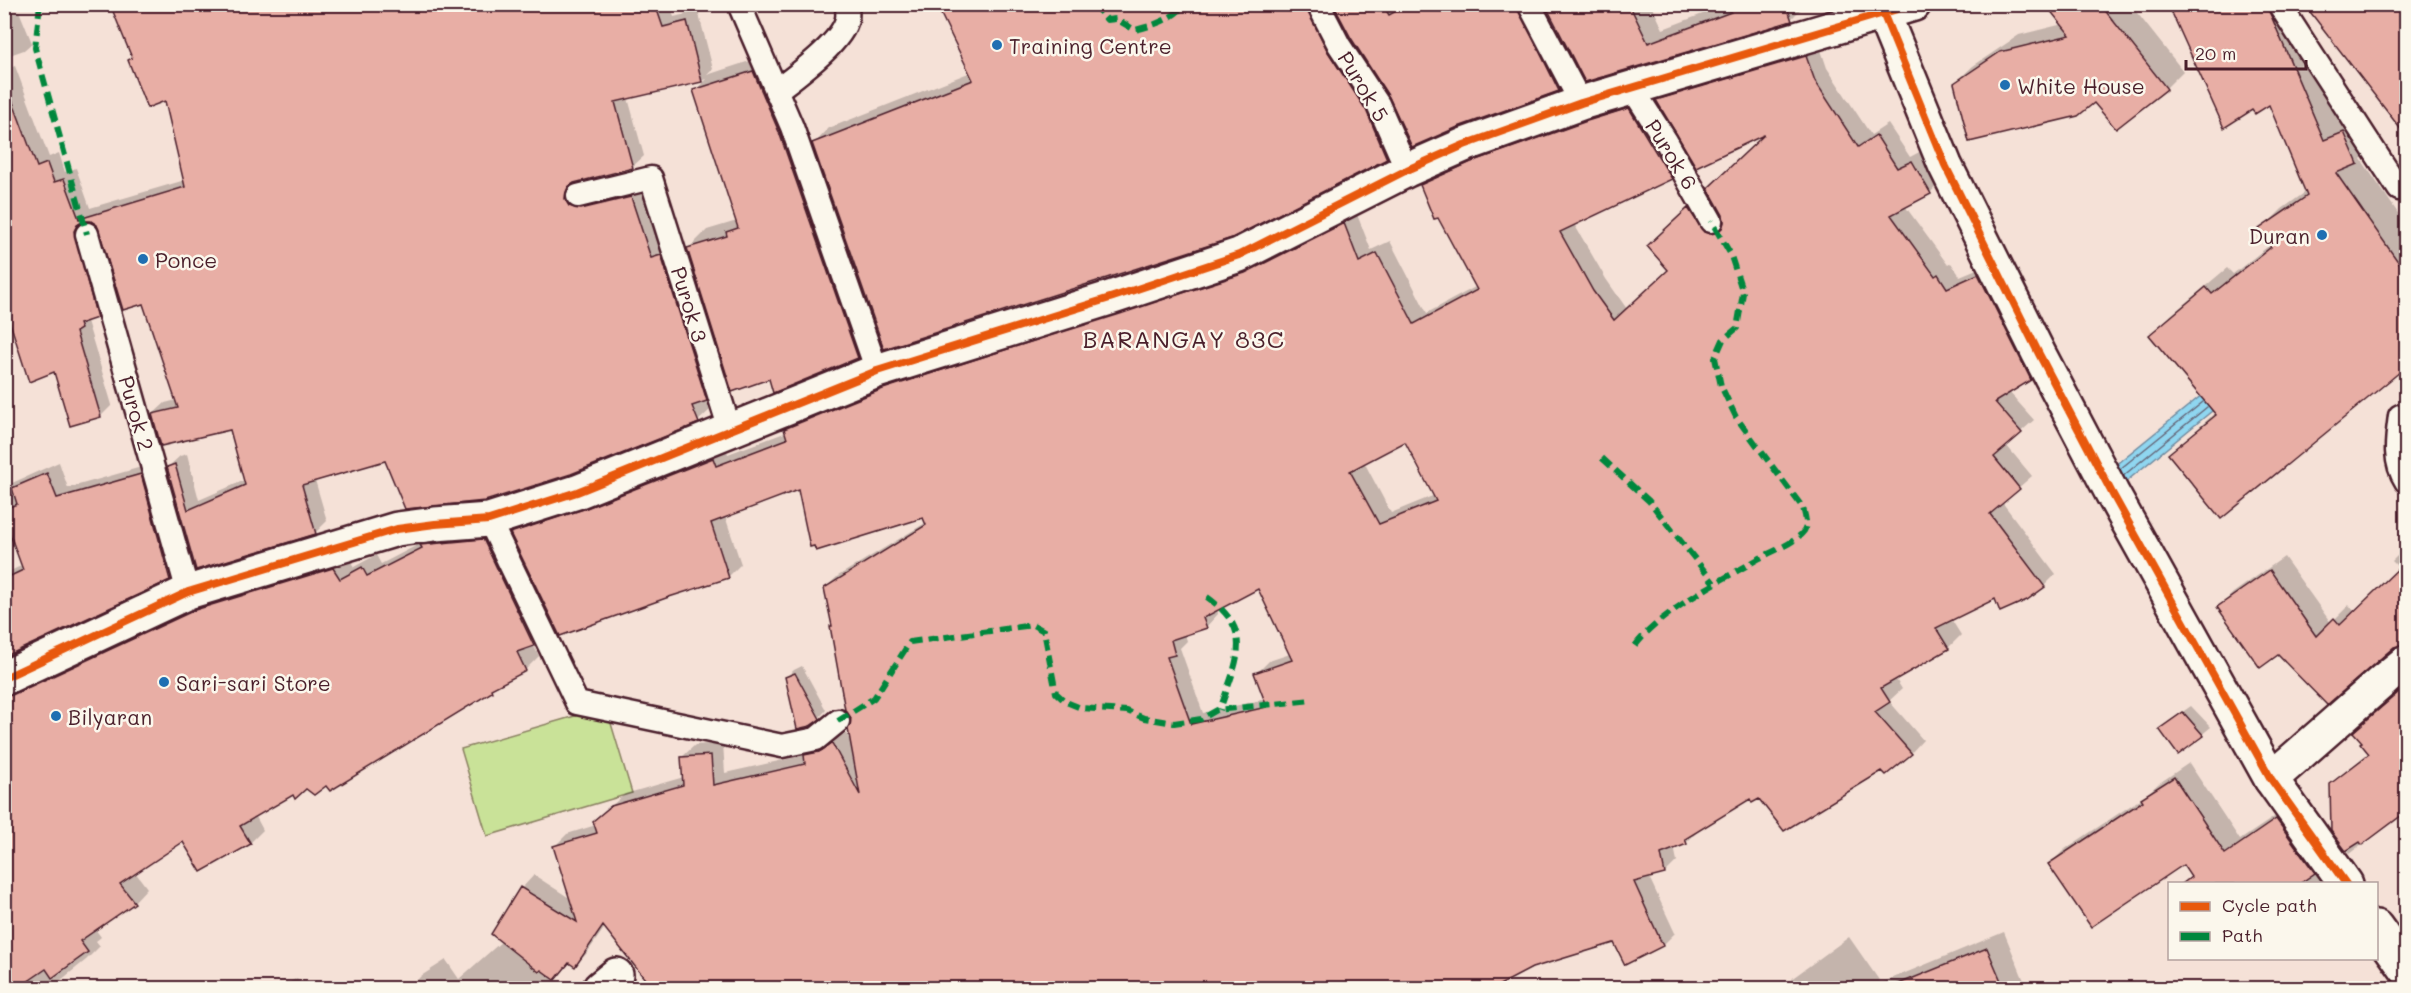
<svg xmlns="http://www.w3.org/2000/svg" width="2411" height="993" font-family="Mali,sans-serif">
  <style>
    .green { fill: #c9e298; stroke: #8a8062; stroke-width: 1.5 }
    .water { fill: #8fd6f0; stroke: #738da1; stroke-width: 1.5 }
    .shadow { fill: #0003; fill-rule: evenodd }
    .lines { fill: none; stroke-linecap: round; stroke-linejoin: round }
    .shore { stroke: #66687a; stroke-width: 1.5 }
    .building { fill: #e8aea5; stroke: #4a1f2b; stroke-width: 1.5; fill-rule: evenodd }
    .lane-casing { stroke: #4a1f2b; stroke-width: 27 }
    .street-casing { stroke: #4a1f2b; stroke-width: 38 }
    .lane { stroke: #fbf7ec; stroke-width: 22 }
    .street { stroke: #fbf7ec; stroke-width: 33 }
    .quiet { stroke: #00873e; stroke-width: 6; stroke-dasharray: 12 6; stroke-linecap: butt }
    .cycleway-casing { stroke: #fbf7ec; stroke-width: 11 }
    .cycleway { stroke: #e8590c; stroke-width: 8 }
    .poi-dot { fill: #1f6fb2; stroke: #fbf7ec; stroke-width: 2 }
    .labels { text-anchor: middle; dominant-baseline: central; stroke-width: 5; stroke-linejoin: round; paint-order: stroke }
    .poi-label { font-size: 21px; fill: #4a1f2b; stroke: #fbf7ec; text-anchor: start }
    .street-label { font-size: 21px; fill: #4a1f2b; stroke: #fbf7ec }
    .quarter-label { font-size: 24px; letter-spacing: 1.5px; fill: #4a1f2b; stroke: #fbf7ec }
  </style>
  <rect width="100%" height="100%" fill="#f5e1d7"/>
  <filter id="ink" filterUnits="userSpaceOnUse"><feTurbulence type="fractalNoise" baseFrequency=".0167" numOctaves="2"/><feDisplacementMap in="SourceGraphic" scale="12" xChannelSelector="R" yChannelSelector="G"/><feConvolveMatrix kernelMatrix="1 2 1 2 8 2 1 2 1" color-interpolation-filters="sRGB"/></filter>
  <g filter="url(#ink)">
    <path class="green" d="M606 707 632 793 487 836 461 749Z"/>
    <path class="water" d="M2386 246 2396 260 2112 493 2103 475Z"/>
    <g class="shadow">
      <path d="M111 4H670L674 17 698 11 713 69 707 75 771 54 875 339 857 357 770 377 689 248 707 230 737 221 695 91 707 79 628 98 644 156 632 167 577 181 576 186H643L717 388 706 400 710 410 698 421 386 459 315 480 327 521 315 533 197 568 168 467 180 456 187 454 199 500 245 480 231 429 153 414 165 403 177 400 144 302 98 224 91 220 85 219 107 305 96 317 87 321 112 405 101 416 55 370 4 300V70L15 66 49 157 59 153 65 172 76 168 90 208 185 180 166 99 133 57Z"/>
      <path d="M938 4H1325L1402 143 1386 158 1231 236 814 144 829 128 971 72Z"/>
      <path d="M1335 4H1537L1573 75 1559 90 1457 126 1391 96Z"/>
      <path d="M1546 4H1651L1663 29 1729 4H1806L1791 19 1586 80Z"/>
      <path d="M2068 4H2130L2183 71 2166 88 2116 127 2094 101 1955 83 1973 66 2019 35 2063 24Z"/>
      <path d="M2169 4H2296L2345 120 2364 112 2377 143 2361 159 2406 225V365L2221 516 2170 454 2216 412 2151 335 2171 315 2227 268 2233 274 2271 244 2261 230 2282 209 2307 191 2269 102Z"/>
      <path d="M2311 4H2406V133Z"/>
      <path d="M19 11 32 43 24 50 4 57V17Z"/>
      <path d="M1819 44 1827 68 1871 135 1888 124 1910 157 1925 149 1942 180 1930 193 1905 206 1948 265 1951 263 1960 276 1991 263 2043 366 2030 379 2009 392 2034 420 2006 445 2032 476 2002 502 2056 574 2044 586 1996 597 1951 619 1961 635 1948 648 1895 678 1902 689 1889 701 1923 740 1911 753 1883 769 1759 797 1750 796 1698 831 1686 843 1674 847 1677 861 1665 873 1649 877 1675 933 1663 945 1615 941 1499 973 1469 988H1317L1268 836 1252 840 1276 988H644L650 983 605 927 587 953 575 966 570 962 548 988H409L421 976 446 960 459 979 501 942 492 935 522 888 534 875 571 899 555 846 567 834 596 825 594 821 625 794 684 777 682 757 695 745 723 743 725 773 806 755 818 743 833 740 845 732 852 744 853 718 825 588 838 576 927 522 924 516 800 488 725 516 741 564 728 577 561 634 512 533 524 521 725 446 728 454 787 432 786 429 798 417 1356 212 1371 250 1390 241 1427 313 1477 286 1422 185 1434 173 1642 97 1683 165 1671 178 1574 224 1606 279 1627 309 1670 269 1661 234 1701 196 1716 220 1726 223 1769 132 1658 101 1670 88ZM1405 440 1435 495 1391 513 1364 462ZM1258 587 1290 654 1269 661 1256 674 1266 699 1203 713 1180 648 1187 641 1185 634 1206 627 1218 614 1217 609Z"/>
      <path d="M59 462 68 488 152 464 181 566 170 578 26 645 4 611V574L23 565 4 513V469L10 484Z"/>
      <path d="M497 527 547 631 533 645 539 656 526 669 327 784 306 787 255 815 263 830 250 843 184 840 135 872 147 888 134 902 95 929 101 937 96 941 100 946 86 960 51 988H4V705L43 681 57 668 210 597 347 555 354 567 376 555 381 564 427 540Z"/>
      <path d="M2406 547V643L2278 653 2219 607 2233 593 2284 557 2331 623 2349 605 2355 612 2400 569 2392 561Z"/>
      <path d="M802 666 826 710 819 718 786 677 794 670Z"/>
      <path d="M2406 685V810L2349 854 2333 831 2332 784 2369 752 2364 741 2355 732Z"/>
      <path d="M2191 706 2211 727 2179 753 2168 722Z"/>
      <path d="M2189 763 2240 840 2292 805 2350 884H2197L2183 863 2050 864 2065 849 2145 796 2158 784Z"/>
      <path d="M2004 932 2027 988H1783L1794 977 1849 937 1881 983Z"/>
      <path d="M297 978 303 988H280Z"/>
    </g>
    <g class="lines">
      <g class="shore">
        <path d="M2120 469 2203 402"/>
        <path d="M2123 476 2207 407"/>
      </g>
    </g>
    <g class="building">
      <path d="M110 4H655L663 27 687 21 702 82 615 102 633 168 574 183 568 187 565 199 569 206 581 209 631 197 651 258 661 255 707 401 692 406 699 423 571 474 485 501 405 509 385 461 302 485 316 534 196 570 167 467 175 464 188 510 245 485 230 430 161 446 152 414 178 408 143 304 123 310 97 225 91 221H84L77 225 74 231 97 318 79 324 81 329 76 332 101 417 70 426 54 372 29 382 4 304V89H8L37 167 47 163 54 182 64 179 79 219 185 187 165 101 147 108 128 60 132 58Z"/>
      <path d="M936 4H1305L1328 52 1366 110 1387 159 1232 238 884 349 812 143 973 80Z"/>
      <path d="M1333 4H1382L1389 15 1409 4H1516L1559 91 1458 127 1412 147 1389 97 1351 38Z"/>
      <path d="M1545 4H1629L1648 43 1731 12 1727 4H1786L1792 21 1585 82Z"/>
      <path d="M2045 4H2100L2167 89 2116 129 2094 103 2078 116 1969 142 1954 83 2000 52 2070 35Z"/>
      <path d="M2168 4H2266L2324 140 2344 132 2358 164 2336 173 2406 273V367L2221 519 2168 454 2216 415 2149 335 2206 287 2212 294 2271 247 2259 229 2307 196 2269 105 2255 114 2252 110 2224 128Z"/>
      <path d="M2304 4H2406V136Z"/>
      <path d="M1806 56 1815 81 1858 147 1876 135 1897 168 1912 161 1931 194 1891 215 1935 276 1938 274 1947 288 1978 274 2031 380 1995 402 2022 433 1994 457 2020 489 1990 514 2045 587 2027 600 2000 612 1995 599 1936 628 1949 649 1881 688 1890 702 1875 712 1912 754 1886 775 1882 771 1784 831 1759 799 1752 803 1750 799 1685 839 1687 844 1661 854 1665 874 1634 882 1663 946 1625 965 1614 943 1532 968 1494 988H652L603 926 575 967 569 963 555 980 541 970 539 972 491 934 520 887 577 922 553 846 597 833 593 821 611 806 683 785 681 757 711 755 713 785 805 764 804 755 819 752 832 743 860 795 848 729 851 718 845 710 830 626H832L824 588 926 525 923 518 816 551 814 546 810 547 798 490 711 523 729 578 669 597 560 636 510 533 584 509 713 458 716 466 787 439 784 429 883 389 1245 273 1344 223 1359 262 1377 253 1414 324 1477 290 1438 218 1434 219 1420 185 1471 162 1587 121 1629 108 1672 179 1560 232 1593 291 1614 320 1668 270 1647 246 1688 208 1704 232 1711 234 1722 228 1724 222 1723 215 1708 188 1764 135 1696 167 1656 100ZM1405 442 1436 501 1379 524 1350 471ZM1258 589 1292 660 1254 673 1267 707 1191 724 1167 657 1175 655 1171 640 1207 628 1203 618Z"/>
      <path d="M753 71 779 132 858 358 773 393 769 379 732 392 687 248 727 236 726 232 738 228 693 90Z"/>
      <path d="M47 473 57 498 141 474 170 580 4 657V579L23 570 4 518V509L17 504 12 488Z"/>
      <path d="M483 539 534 646 517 652 526 671 491 689 492 692 330 791 326 786 314 795 306 789 295 799 293 795 240 826 251 844 201 872 183 842 120 884 135 903 80 941 88 952 52 978 46 969 18 988H4V696L12 695 195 610 333 568 340 579 362 567 367 576 422 548 420 545Z"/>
      <path d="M2406 561V644L2394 647 2327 705 2278 655 2260 668 2217 607 2270 570 2316 636 2334 618 2340 625Z"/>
      <path d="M795 673 820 719 810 726 797 729 785 677Z"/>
      <path d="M2406 686V812L2362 845 2360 842 2346 851 2331 831 2330 784 2369 754 2360 743 2362 742 2353 732Z"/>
      <path d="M2183 712 2204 736 2178 755 2159 729Z"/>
      <path d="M2174 777 2225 854 2276 819 2315 873 2299 884H2182L2191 877 2183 865 2091 927 2048 864 2143 801 2141 798Z"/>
      <path d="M1987 948 2004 988H1891V987Z"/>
    </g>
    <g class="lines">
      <defs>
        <g id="lane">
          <path d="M739 4 792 127 877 371"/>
          <path d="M1318 4 1339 45 1378 104 1407 170"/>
          <path d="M1529 4 1581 103"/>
          <path d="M2279 4 2399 189"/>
          <path d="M1632 88 1666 141 1711 221"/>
          <path d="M776 91C795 76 842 43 847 19 848 14 847 9 847 4"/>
          <path d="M578 196 651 178 730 430"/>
          <path d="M87 234 188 592"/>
          <path d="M2400 416C2397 439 2393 461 2406 481"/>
          <path d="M489 520 577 703 782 746 816 739 838 721"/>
        </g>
        <g id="street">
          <path d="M1883 13 1945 165 2039 354 2112 493 2271 779 2346 884"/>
          <path d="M4 678 188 592 397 529 435 524 489 520 577 492 877 371 1113 297 1239 255 1407 170 1464 145 1581 103 1914 4"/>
          <path d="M2271 779 2385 679 2406 662"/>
          <path d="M2376 927 2406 969"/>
          <path d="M600 988 616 975"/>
        </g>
      </defs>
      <use href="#lane" class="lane-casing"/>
      <use href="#street" class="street-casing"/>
      <use href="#lane" class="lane"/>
      <use href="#street" class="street"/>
      <g class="quiet">
        <path d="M40 4 35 48 87 234"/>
        <path d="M1093 4 1107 20 1116 19 1135 30C1152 26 1174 19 1185 4"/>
        <path d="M1602 458 1649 501 1714 583"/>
        <path d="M1207 597C1256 632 1236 661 1220 710"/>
        <path d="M1635 646C1662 610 1722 580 1760 558 1773 551 1795 543 1804 531 1808 525 1805 515 1803 508L1736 417 1721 386 1715 358 1723 340 1737 328 1743 293 1730 253 1711 221"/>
        <path d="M838 721 874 698 910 642 1033 625 1044 631 1056 693 1066 702 1081 708 1127 711 1144 718 1174 723 1201 719 1217 710 1313 700"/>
      </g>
      <defs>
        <g id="cycleway">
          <path d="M1883 13 1945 165 2039 354 2112 493 2271 779 2346 884"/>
          <path d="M4 678 188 592 397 529 435 524 489 520 577 492 877 371 1113 297 1239 255 1407 170 1464 145 1581 103 1914 4"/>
        </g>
      </defs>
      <use href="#cycleway" class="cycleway-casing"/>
      <use href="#cycleway" class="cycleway"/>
    </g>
  </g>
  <g class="poi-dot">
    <circle cx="997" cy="45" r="6"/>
    <circle cx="2005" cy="85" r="6"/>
    <circle cx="2322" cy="235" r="6"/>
    <circle cx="143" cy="259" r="6"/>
    <circle cx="164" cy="682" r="6"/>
    <circle cx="56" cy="716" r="6"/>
  </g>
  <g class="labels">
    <g class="poi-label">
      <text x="1009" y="45">Training Centre</text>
      <text x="2017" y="85">White House</text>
      <text x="2310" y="235" text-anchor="end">Duran</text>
      <text x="155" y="259">Ponce</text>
      <text x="176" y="682">Sari-sari Store</text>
      <text x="68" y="716">Bilyaran</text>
    </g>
    <g class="street-label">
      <text transform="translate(1364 86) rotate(59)">Purok 5</text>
      <text transform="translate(1672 154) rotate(58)">Purok 6</text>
      <text transform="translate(690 304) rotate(73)">Purok 3</text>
      <text transform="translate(137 413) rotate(74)">Purok 2</text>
    </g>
    <g class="quarter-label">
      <text x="1184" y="338">BARANGAY 83C</text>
    </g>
  </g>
  <rect width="2411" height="993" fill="none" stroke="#fbf7ec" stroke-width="24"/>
  <rect x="12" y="12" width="2387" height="969" fill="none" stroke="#4a1f2b" stroke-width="2" filter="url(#ink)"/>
  <rect x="2168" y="882" width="210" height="78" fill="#fbf7ec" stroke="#b4a19f" stroke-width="1.5"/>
  <rect x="2180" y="902" width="30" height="9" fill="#e8590c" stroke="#b4a19f" stroke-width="1.5"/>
  <text x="2222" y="912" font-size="18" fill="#4a1f2b">Cycle path</text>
  <rect x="2180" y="932" width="30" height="9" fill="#00873e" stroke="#b4a19f" stroke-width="1.5"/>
  <text x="2222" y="942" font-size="18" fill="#4a1f2b">Path</text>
  <path d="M2186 60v9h120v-9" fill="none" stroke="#4a1f2b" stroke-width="3"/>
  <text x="2195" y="60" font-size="18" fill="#4a1f2b" stroke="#fbf7ec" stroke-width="4.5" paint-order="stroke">20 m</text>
</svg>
